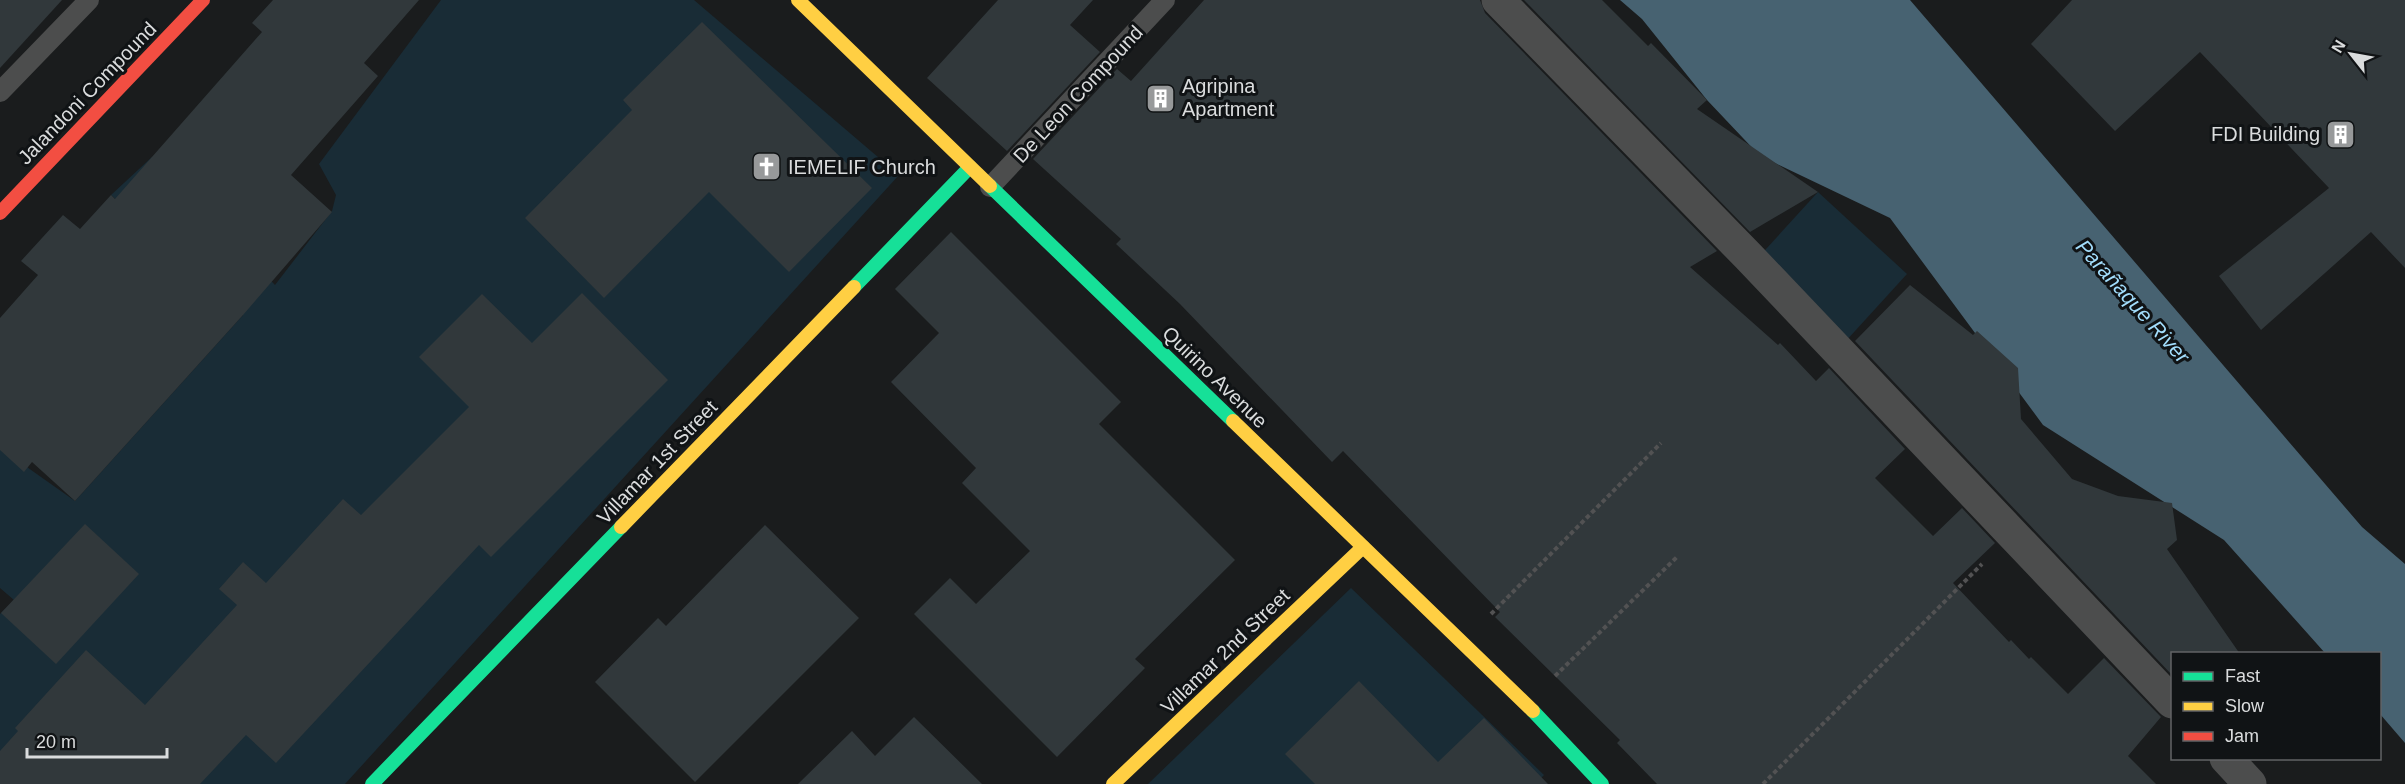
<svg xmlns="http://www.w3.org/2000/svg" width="2405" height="784" font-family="Arial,sans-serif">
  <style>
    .green { fill: #192c36 }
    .water { fill: #476271 }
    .building { fill: #31383b }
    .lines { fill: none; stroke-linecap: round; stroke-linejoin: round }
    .path { stroke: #525253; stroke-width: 4; stroke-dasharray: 4.5 3; stroke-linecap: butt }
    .lane { stroke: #4c4d4d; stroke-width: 20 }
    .street { stroke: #4c4d4d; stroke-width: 33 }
    .fast { stroke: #16e098; stroke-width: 14 }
    .slow { stroke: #ffcf43; stroke-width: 14 }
    .jam { stroke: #f24e42; stroke-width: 14 }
    .labels { text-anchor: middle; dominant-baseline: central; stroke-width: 6; stroke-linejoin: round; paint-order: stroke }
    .poi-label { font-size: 20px; fill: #dadcdd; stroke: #101315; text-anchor: start }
    .street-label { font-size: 20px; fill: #dadcdd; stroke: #101315 }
    .water-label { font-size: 21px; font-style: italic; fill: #a2ddfc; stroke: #101315 }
  </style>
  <rect width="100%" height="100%" fill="#1a1c1d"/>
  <g class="green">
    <path d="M441 0H694L899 175 345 784H0V614L14 600 0 588V448L75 501 243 315 111 195 152 157 275 285 332 211 336 195 319 164Z"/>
    <path d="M1818 192 1907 274 1845 342 1756 260Z"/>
    <path d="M1351 588 1544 775 1535 784H1148Z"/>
  </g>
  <path class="water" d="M1620 0H1910L2362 527 2405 564V743L2380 714V654L2325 653 2224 540 2043 425 1890 218 1760 156 1707 100 1642 19Z"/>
  <g class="building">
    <path d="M0 0H62L0 68Z"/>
    <path d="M273 0H419L364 63 378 76 291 175 332 212 243 315 75 501 32 462 24 472 0 450V318L38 275 21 261 63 215 80 229 111 195 115 199 262 32 252 23Z"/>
    <path d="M998 0H1093L1070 25 1100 52 1007 151 927 78Z"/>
    <path d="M1204 0H1480L1485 13 1717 251 1690 267 1778 345 1780 343 1816 381 1829 368 1905 449 1875 478 1933 536 1962 508 1995 543 1953 583 2009 642 2011 640 2029 659 2031 657 2068 694 2104 658 2161 717 2128 756 2156 784H1657L1617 743 1620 740 1495 617 1500 612 1343 451 1332 462 1180 304 1116 244 1121 239 1033 159 1117 69 1131 81Z"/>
    <path d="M1524 0H1602L1648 46 1651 43 1707 100 1697 109 1818 192 1750 232Z"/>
    <path d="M2072 0H2405V268L2371 232 2261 330 2219 276 2329 188 2200 52 2115 131 2031 44Z"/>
    <path d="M702 22 872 188 789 272 709 192 604 298 525 218 632 110 623 100Z"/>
    <path d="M951 232 1121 402 1099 424 1235 560 1135 659 1145 668 1057 757 914 614 950 578 976 604 1030 551 962 483 976 468 891 382 939 333 895 289Z"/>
    <path d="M1910 285 1973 335 1977 331 2018 368 2021 419 2072 479 2118 496 2172 503 2177 540 2167 549 2240 654H2172V675L1855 341Z"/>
    <path d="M582 293 668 380 491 557 479 545 276 763 246 735 200 784H0V751L18 731 15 728 86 650 145 705 237 605 219 589 243 562 266 583 343 499 361 515 469 407 419 357 482 294 532 343Z"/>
    <path d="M85 524 139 574 56 664 1 613Z"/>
    <path d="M765 525 859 618 695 782 595 682 658 618 666 626Z"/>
    <path d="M1359 681 1438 762 1484 718 1548 784H1315L1285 754Z"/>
    <path d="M914 717 982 784H798L852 731 875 756Z"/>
  </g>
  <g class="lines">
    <g class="path">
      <path d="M1491 614 1661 443"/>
      <path d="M1555 676 1678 556"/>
      <path d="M1763 784 1982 564"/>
    </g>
    <g class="lane">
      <path d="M0 92 89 0"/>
      <path d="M990 187 1165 0"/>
    </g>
    <g class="street">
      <path d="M1498 0 1748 256 2172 702"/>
      <path d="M2226 758 2250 784"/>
    </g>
    <g class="fast">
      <path d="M990 186 1233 421"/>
      <path d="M854 287 970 167"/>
      <path d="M1533 711 1602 784"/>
      <path d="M372 784 621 527"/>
    </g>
    <g class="slow">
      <path d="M798 0 990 186"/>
      <path d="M1233 421 1533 711"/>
      <path d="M621 527 854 287"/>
      <path d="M1113 784 1363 547"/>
    </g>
    <path class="jam" d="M0 213 203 0"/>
  </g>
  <defs>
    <symbol id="building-square" viewBox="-11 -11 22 22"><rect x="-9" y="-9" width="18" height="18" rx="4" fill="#97999a" stroke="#101315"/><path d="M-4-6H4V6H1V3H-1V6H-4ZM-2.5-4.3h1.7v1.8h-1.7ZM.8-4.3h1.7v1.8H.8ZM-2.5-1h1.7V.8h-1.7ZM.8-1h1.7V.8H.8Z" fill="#fff"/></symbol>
    <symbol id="church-square" viewBox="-11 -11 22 22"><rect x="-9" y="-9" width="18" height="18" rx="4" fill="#97999a" stroke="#101315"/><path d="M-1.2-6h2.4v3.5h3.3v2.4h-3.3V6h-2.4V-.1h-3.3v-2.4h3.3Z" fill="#fff"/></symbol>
  </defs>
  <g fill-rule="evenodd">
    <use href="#building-square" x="1144" y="82" width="33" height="33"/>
    <use href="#building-square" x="2324" y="118" width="33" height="33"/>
    <use href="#church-square" x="750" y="150" width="33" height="33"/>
  </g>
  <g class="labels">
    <g class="poi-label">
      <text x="1182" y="86">Agripina<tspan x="1182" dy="23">Apartment</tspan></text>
      <text x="2320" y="134" text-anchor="end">FDI Building</text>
      <text x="788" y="167">IEMELIF Church</text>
    </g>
    <g class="street-label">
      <text transform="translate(87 93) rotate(-46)">Jalandoni Compound</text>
      <text transform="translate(1078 94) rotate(-47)">De Leon Compound</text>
      <text transform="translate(1215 377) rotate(44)">Quirino Avenue</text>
      <text transform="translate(657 462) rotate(-46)">Villamar 1st Street</text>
      <text transform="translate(1225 651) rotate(-44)">Villamar 2nd Street</text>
    </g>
    <g class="water-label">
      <text transform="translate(2133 301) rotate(48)">Parañaque River</text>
    </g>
  </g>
  <rect x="2171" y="652" width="210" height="108" fill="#101315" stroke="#616365" stroke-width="1.5"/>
  <rect x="2183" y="672" width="30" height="9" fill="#16e098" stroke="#616365" stroke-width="1.5"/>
  <text x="2225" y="682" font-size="18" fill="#dadcdd">Fast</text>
  <rect x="2183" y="702" width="30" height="9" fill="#ffcf43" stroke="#616365" stroke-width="1.5"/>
  <text x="2225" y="712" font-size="18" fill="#dadcdd">Slow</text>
  <rect x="2183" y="732" width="30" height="9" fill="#f24e42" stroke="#616365" stroke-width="1.5"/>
  <text x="2225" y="742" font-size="18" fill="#dadcdd">Jam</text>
  <g transform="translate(2351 54) rotate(301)" stroke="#101315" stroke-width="4.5" paint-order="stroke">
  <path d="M0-4.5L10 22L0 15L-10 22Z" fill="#dadcdd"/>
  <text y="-9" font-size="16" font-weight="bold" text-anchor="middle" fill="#dadcdd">N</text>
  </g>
  <path d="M27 748v9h140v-9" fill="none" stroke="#dadcdd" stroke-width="3"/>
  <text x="36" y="748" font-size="18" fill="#dadcdd" stroke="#101315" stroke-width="4.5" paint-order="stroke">20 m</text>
</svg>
